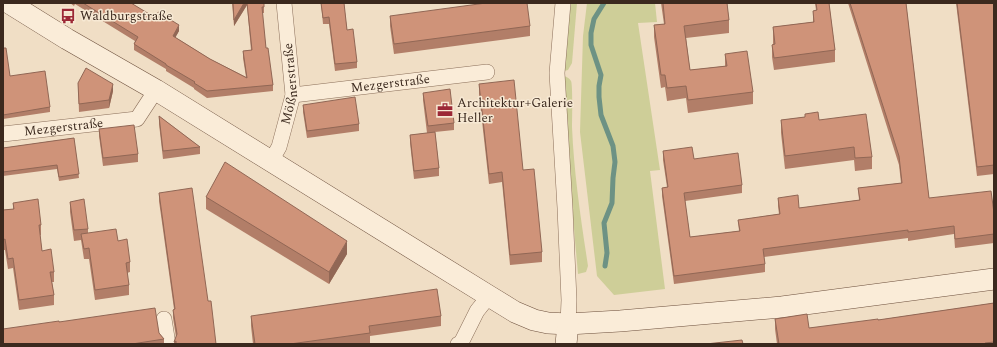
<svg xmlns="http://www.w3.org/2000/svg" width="997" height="347" font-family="Spectral,serif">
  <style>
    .green { fill: #cece98 }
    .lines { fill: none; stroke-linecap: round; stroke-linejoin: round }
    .stream { stroke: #6d9284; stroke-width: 5 }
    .street-casing { stroke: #8b6f5a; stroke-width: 16 }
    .secondary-casing { stroke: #6d503d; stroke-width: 22 }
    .street { stroke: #faecd8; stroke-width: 15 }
    .secondary { stroke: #faecd8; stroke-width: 21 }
    .wall { fill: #b27e68 }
    .shaded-wall { fill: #916755 }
    .building { fill: #cf9379; stroke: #916755 }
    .labels { text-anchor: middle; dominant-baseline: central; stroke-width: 3; stroke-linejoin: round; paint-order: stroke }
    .poi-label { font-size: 13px; fill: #3b291e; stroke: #f7e9d4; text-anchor: start }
    .street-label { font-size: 13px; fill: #3b291e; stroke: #f7e9d4 }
  </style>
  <rect width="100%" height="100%" fill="#f0dec5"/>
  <g class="green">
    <path d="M570 3H577L572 63 568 70 564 71Z"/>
    <path d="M587 3H655L657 22 638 23 660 170 650 171 665 289 614 295 597 276 580 132 583 36Z"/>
    <path d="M564 76C567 77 569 78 571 81 573 85 572 120 572 127 574 174 581 220 588 266L586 272 578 274 570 184Z"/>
  </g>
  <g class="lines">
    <path class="stream" d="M604 3 594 19 591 33V45L601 75 599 86V97L601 115 613 146 615 162 613 178 612 203 604 223 607 253 605 266"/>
    <defs>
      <g id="street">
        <path d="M563 3 557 73 565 208 569 300 568 324"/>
        <path id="s1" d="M293 95 487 72"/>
        <path id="s2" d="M3 134 137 119 156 90"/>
        <path id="s3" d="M271 161 279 147 293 95 284 3"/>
        <path d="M164 319 168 344"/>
        <path d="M458 344 461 343 477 311 489 296"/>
      </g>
      <g id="secondary">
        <path d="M9 3 67 39 156 90 489 296 515 312 534 320 548 323 568 324 620 321 782 307 994 279"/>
        <path d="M566 344 568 324"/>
      </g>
    </defs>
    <use href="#street" class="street-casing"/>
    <use href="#secondary" class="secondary-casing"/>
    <use href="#street" class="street"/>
    <use href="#secondary" class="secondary"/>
  </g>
  <g class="wall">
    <path d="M70 3H131L158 20V12L179 31 175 37 210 59 246 77 243 58V51L251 50 247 5 234 26 232 3H264V13H262L266 48 273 85V91L207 98 194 89V88L166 71V69L134 50V44L135 41 75 4 74 6Z"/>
    <path d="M321 3H344L347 30 357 62V68L335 71 329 24H323Z"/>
    <path d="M661 3H727L729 20V33L686 38 690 70 725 66V54L753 92V104L688 113 686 98 667 101 665 87 661 88 654 37V25L664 24Z"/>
    <path d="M815 3H829L835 50V62L774 70 772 57V45L773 44V27L813 22V11L816 10Z"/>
    <path d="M848 3H906L929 198 994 213V243L955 248 954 234 908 241V238L764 257 765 264V272L674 284 662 196V188L667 187 663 160V151L694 159 742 185V193L685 201 690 237 739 231 738 220 779 214 778 206V198L799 208 859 200 858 188 901 183 899 165Z"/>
    <path d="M956 3H994V174L977 176Z"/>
    <path d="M390 16 530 26V36L394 54 390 26Z"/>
    <path d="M3 48 10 76 50 107V112L3 119Z"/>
    <path d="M78 83 113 91 109 108 79 112Z"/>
    <path d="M479 84 523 170 542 252V262L510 265 502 182 489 184 479 94Z"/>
    <path d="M423 93 454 123V130L435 132 439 168V176L414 179 410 143V135L427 133 423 100Z"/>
    <path d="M303 105 359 124V131L307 138 303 112Z"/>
    <path d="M805 114 819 120 872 157V169L855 171 854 160 785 169 781 133V120L805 117Z"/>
    <path d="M159 116 200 147V154L163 159 159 124Z"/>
    <path d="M99 129 138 154V162L103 166 99 136Z"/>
    <path d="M74 138 79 178 59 181 57 169 3 176V178V148Z"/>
    <path d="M159 193 208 301 216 344H174V342L176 337 173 318V310L174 309 159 201Z"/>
    <path d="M206 197 347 254 329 284 206 209Z"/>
    <path d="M70 202 88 229V233L118 241 130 262V272L127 273 129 285V295L95 300 89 259H84L81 240 74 241 70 212Z"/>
    <path d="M13 203 41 225V235H40L42 251 54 272V282H52L54 295V305L19 310 13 268 8 269 5 250H3V210L13 209Z"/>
    <path d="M994 303V344H777L775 329V319L809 328 878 320Z"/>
    <path d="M251 316H441V326L370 336V343L362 344H253L251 326Z"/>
    <path d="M59 322 159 333 164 339V344H3Z"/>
  </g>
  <g class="shaded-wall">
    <path d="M244 3H247V5L234 26V20Z"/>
    <path d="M179 25V31L173 42V36Z"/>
    <path d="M113 84V91L109 108V100Z"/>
    <path d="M347 241V254L329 284V272Z"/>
  </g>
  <g class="building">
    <path d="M83 3H131L159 20 158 12 179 25 173 36 210 59 247 78 243 51 252 50 247 3H264V7H262L266 48H268L273 85 207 91 194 83 195 82 166 65V64L134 44 138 37Z"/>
    <path d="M233 3H244L234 20Z"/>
    <path d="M321 3H344L347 30 353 29 357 62 335 64 329 17 323 18Z"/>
    <path d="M486 3H527L530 26 394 44 390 16Z"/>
    <path d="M663 3H727L729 20 684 26 690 70 727 66 725 54 747 51 753 92 688 100 686 86 667 88 665 75H661L654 25 665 24Z"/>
    <path d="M816 3H829L835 50 774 58 772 45 775 44 773 27 814 22 813 11 817 10Z"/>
    <path d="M850 3H906L929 198 991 191 994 213V234L955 239 954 226 908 232V230L763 249 765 264 674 276 662 188 668 187 663 151 692 147 694 159 738 153 742 185 684 193 690 237 740 231 738 220 780 214 778 198 798 195 799 208 860 200 858 188 902 183 899 156Z"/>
    <path d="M957 3H994V165L977 167Z"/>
    <path d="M3 48H6L10 76 45 71 50 107 3 115Z"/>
    <path d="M86 68 113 84 109 100 79 104 78 83Z"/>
    <path d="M514 80 523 170 534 169 542 252 510 255 502 172 489 174 479 84Z"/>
    <path d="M450 89 454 123 428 126 423 93Z"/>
    <path d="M355 97 359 124 307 131 303 105Z"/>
    <path d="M818 112 819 120 866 114 872 157 855 158 854 147 785 156 781 120 805 117V114Z"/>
    <path d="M159 116 200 147 163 151Z"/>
    <path d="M134 125 138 154 103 158 99 129Z"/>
    <path d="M435 132 439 168 414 171 410 135Z"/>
    <path d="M74 138 79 174 59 177 57 165 3 172V148Z"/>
    <path d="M225 162 347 241 329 272 206 197Z"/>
    <path d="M192 188 208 301H211L216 344H176V341L174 342 177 334 173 310 175 309 159 193Z"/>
    <path d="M38 199 41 225H39L42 251 51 249 54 272H50L54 295 19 300 13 258 8 259 5 239 3 240V210L14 209 13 203Z"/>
    <path d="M84 199 88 229 74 230 70 202Z"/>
    <path d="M116 229 118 241 127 239 130 262 126 263 129 285 95 290 89 248 84 249 81 234Z"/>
    <path d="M437 289 441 316 369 326 370 333 290 344H255L251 316Z"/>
    <path d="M994 303V342L985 343V344H779L775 319 807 314 809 328 878 319V320Z"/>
    <path d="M155 308 159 333 164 339 132 344H3V329L59 321V322Z"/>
    <path d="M742 340 743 344H706Z"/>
  </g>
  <defs>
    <symbol id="bus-bare" viewBox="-9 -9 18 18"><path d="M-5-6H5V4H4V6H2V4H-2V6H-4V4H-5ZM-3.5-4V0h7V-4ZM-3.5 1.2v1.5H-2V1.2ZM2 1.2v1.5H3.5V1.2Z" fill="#9c2836" stroke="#f7e9d4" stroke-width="2.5" paint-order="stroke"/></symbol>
    <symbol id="office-bare" viewBox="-9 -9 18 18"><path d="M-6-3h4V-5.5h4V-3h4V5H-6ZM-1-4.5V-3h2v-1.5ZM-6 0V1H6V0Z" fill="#9c2836" stroke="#f7e9d4" stroke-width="2.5" paint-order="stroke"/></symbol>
  </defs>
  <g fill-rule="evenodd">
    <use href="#bus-bare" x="57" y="5" width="22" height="22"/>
    <use href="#office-bare" x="434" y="99" width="22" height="22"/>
  </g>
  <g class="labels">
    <g class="poi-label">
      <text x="80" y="16">Waldburgstraße</text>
      <text x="457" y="103">Architektur+Galerie<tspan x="457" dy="15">Heller</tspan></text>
    </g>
    <g class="street-label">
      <text stroke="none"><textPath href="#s3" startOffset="81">Mößnerstraße</textPath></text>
      <text stroke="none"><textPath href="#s1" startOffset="98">Mezgerstraße</textPath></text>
      <text stroke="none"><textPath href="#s2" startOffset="61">Mezgerstraße</textPath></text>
    </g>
  </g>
  <rect width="997" height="347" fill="none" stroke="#3b291e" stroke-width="8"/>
</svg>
